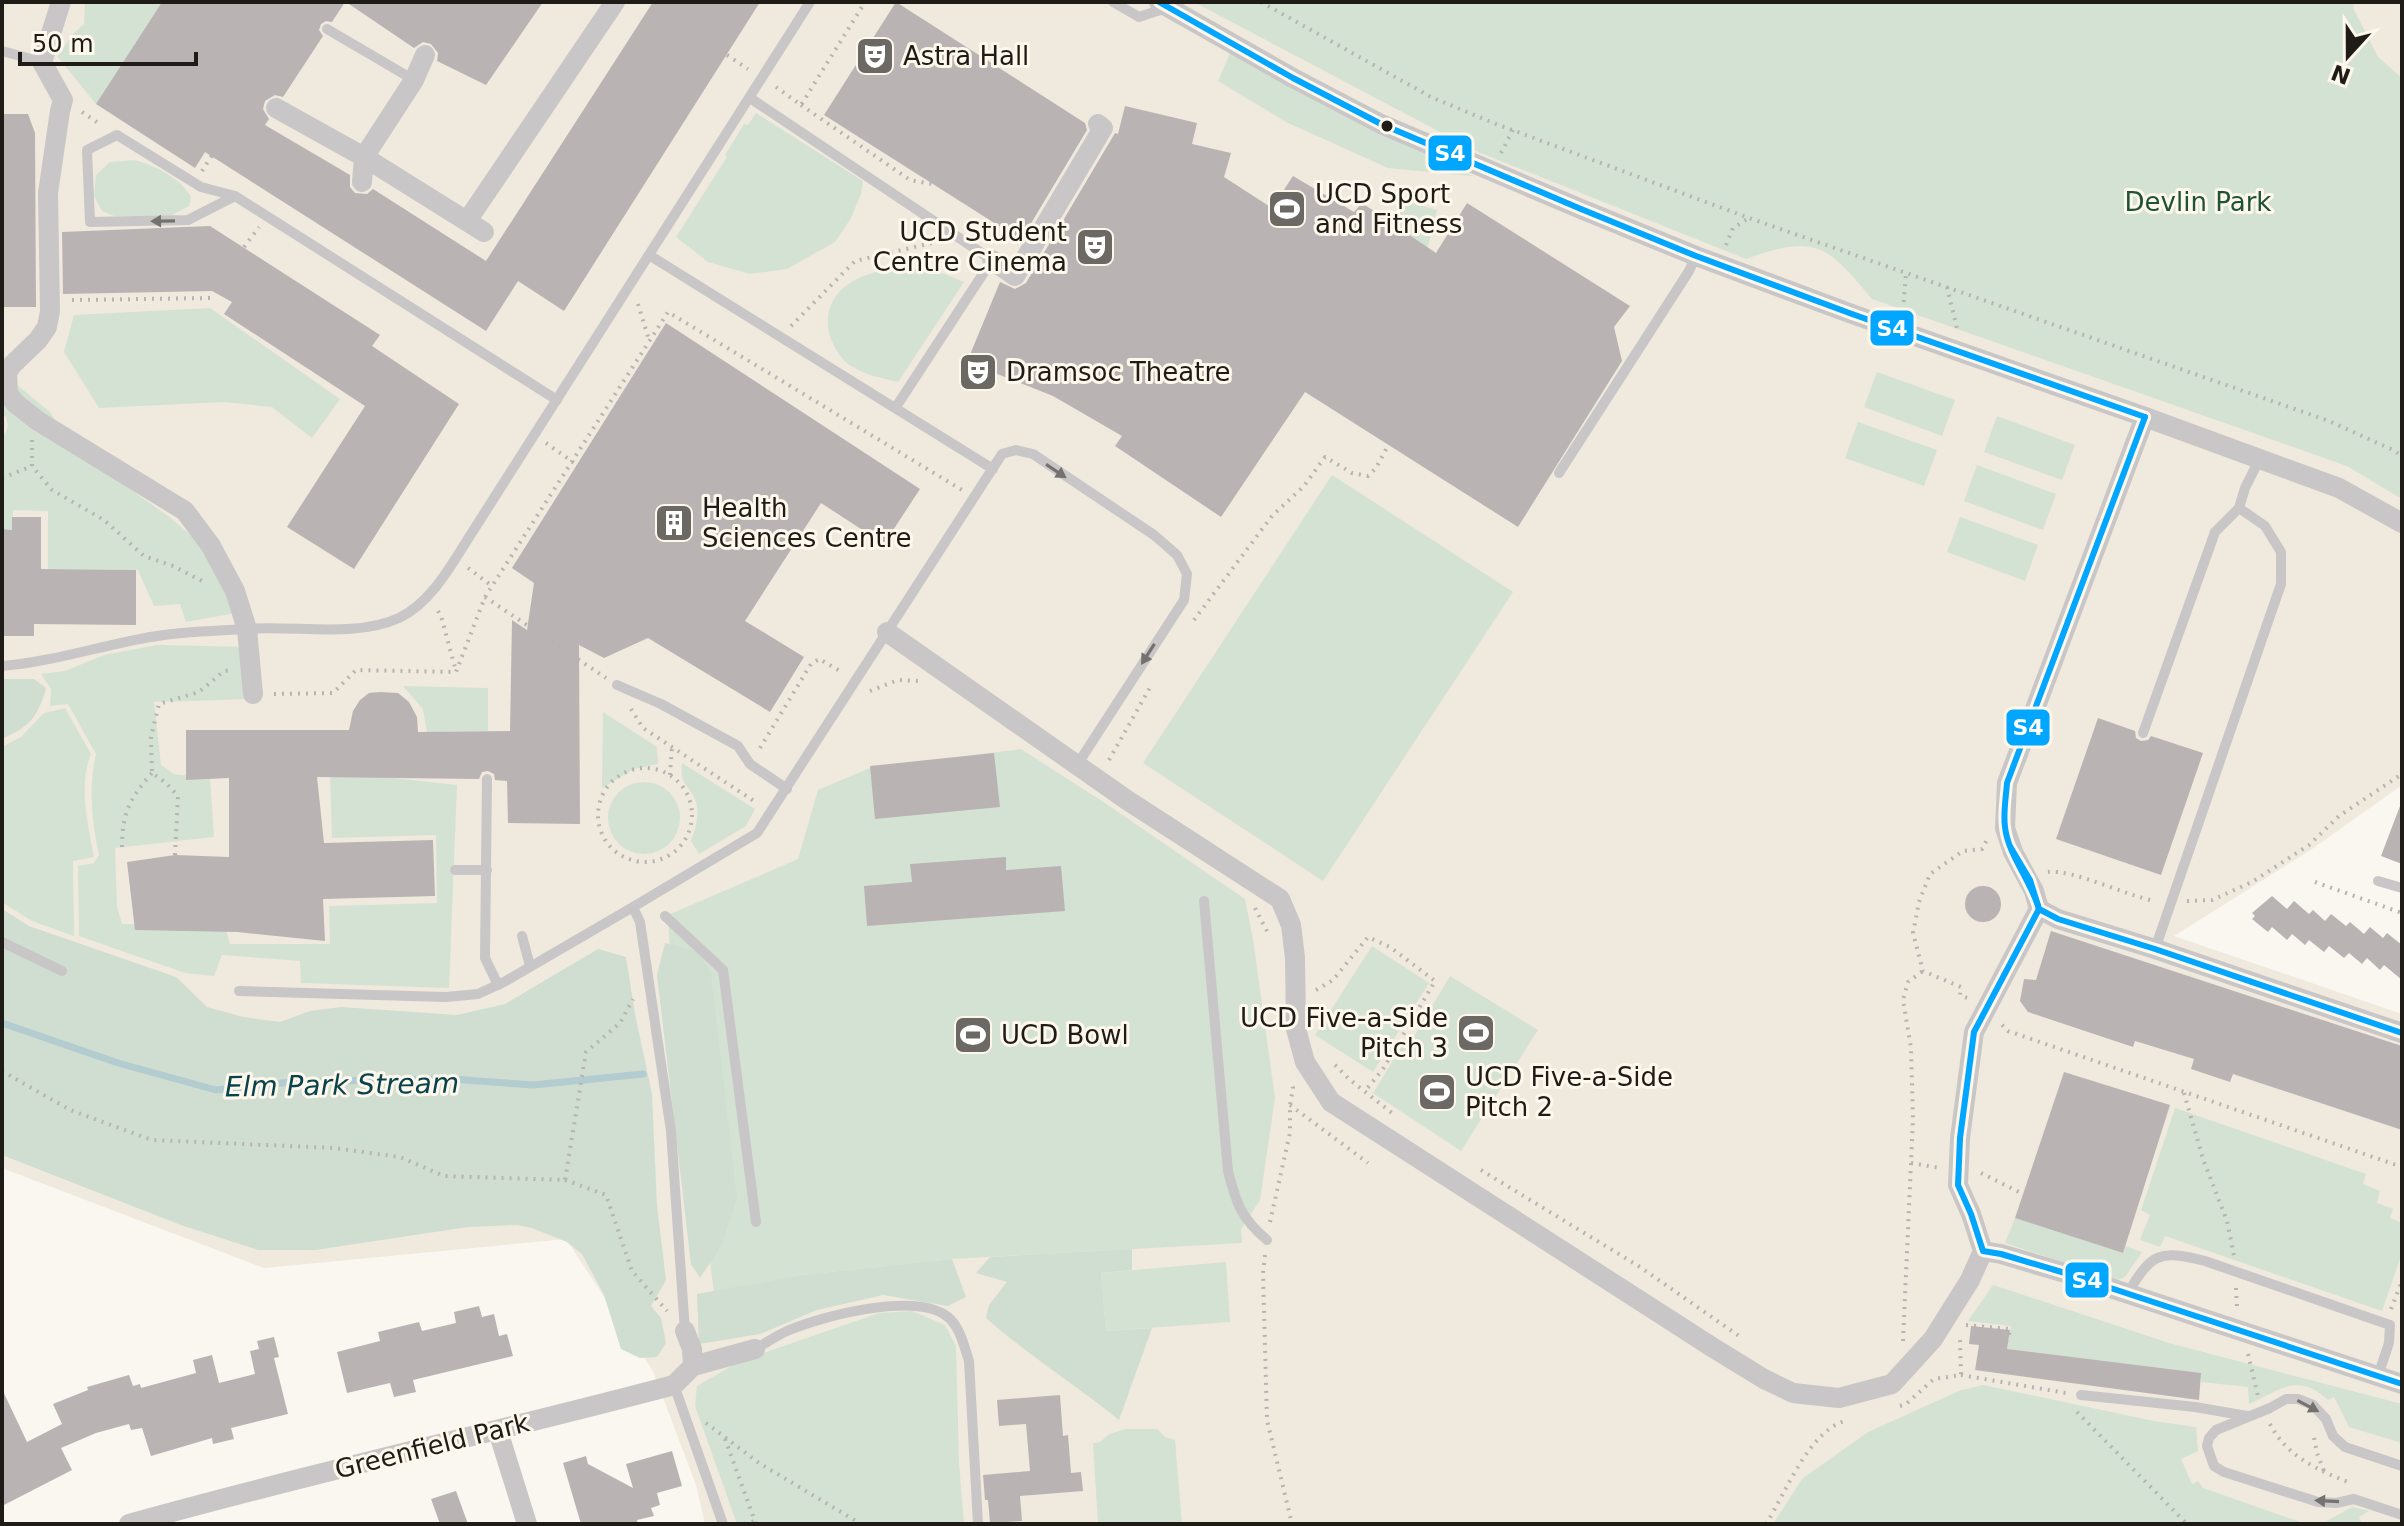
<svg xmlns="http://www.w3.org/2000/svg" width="2404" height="1526" font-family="'DejaVu Sans',sans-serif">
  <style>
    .built { fill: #f0e9dd }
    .green { fill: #d4e2d4 }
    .forest { fill: #cfded0 }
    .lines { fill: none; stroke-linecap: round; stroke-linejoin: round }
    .stream { stroke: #b2ccd0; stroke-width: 7 }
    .building { fill: #bab3b4 }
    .path { stroke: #b6b4b2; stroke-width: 4; stroke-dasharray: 2 6; stroke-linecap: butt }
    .lane { stroke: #c8c6c6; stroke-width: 10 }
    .street { stroke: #c8c6c6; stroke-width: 20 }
    .bus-1-casing { stroke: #fef7ec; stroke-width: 12 }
    .bus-1 { stroke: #00a6ff; stroke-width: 6 }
    .oneway { fill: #74716f }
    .bus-dot { fill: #1f1c18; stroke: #fef7ec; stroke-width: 3 }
    .labels { text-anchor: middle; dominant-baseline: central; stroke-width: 6; stroke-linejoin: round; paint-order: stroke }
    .poi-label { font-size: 26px; fill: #1f1c18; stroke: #fef7ec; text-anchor: start }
    .park-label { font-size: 26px; fill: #1f5337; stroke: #fef7ec }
    .street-label { font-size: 26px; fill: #1f1c18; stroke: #fef7ec }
    .water-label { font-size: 28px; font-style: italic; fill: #07424d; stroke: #fef7ec }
    .line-badge { stroke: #fef7ec; stroke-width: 3 }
    .badge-label { font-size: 22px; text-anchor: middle; font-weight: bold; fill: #fff }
  </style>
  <rect width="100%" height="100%" fill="#faf6f0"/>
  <path class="built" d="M2 2H2402V785L2312 849 2174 936 2402 1014V1524H705L696 1485 653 1371 566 1239 264 1268 2 1168Z"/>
  <g class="green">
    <path d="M85 2H162L96 104 57 56 74 33 84 24Z"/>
    <path d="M1194 2H2353L2354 10 2378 57 2402 78V499L2347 466 1872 299C1826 244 1816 234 1746 259L1478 152Z"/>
    <path d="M1231 51 1473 176 1388 168 1286 122 1218 81Z"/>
    <path d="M756 113 863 181 861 194 851 218 835 242 787 269 750 274 708 262 676 237 727 157 725 155 744 124 748 125Z"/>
    <path d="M134 160C155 165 180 178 191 197L189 206 170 216H114L102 211 94 196 96 175 110 162Z"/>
    <path d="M1409 202 1437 210 1426 254 1407 258 1417 240 1393 224 1396 206Z"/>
    <path d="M904 266 937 271 964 282 898 382C882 378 865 375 851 366 841 360 833 346 830 336 818 289 864 269 903 269Z"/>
    <path d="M210 308 340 399 312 438 272 407 224 402 99 408 64 352 74 315Z"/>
    <path d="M1877 372 1955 400 1942 436 1864 407Z"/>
    <path d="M2 377H7L50 412 72 448 168 516 194 538 220 573 236 613 186 622 180 604 154 606 138 570 48 569V511L13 510 12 530 2 529V441L8 426 6 417 2 415Z"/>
    <path d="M1997 416 2075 445 2062 480 1984 452Z"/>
    <path d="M1858 422 1937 450 1924 486 1845 458Z"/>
    <path d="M1977 465 2056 494 2043 530 1964 501Z"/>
    <path d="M1332 475 1513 592 1323 881 1143 763Z"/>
    <path d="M1960 517 2038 545 2025 581 1947 552Z"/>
    <path d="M157 645 252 647V699L154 702 161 765 174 774 210 778 214 837 115 848 117 907 122 924 225 927 230 944H330L329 906 437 903 436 835 332 838 330 771 457 785 449 988 301 983 300 961 222 955 214 976 185 973 79 936 78 866 94 863 99 855C92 821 88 788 96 754L68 704 50 706 51 689 41 674 65 671 104 655Z"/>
    <path d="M403 686 488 688V731L427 732 423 709Z"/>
    <path d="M65 708 91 754C78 786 88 825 94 857L73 861 74 936 32 921 2 902V747L21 737 44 713Z"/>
    <path d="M603 712 657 747 658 764 634 769 602 788Z"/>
    <path d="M1021 749 1105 803 1245 899 1253 939 1275 1098 1260 1200 1241 1229 1242 1243 952 1259 802 1275 714 1292 671 972 668 915 798 859 818 790 870 768Z"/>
    <path d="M682 763 755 809 746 826 699 854 691 841C696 828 701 811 694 797 685 781 680 783 682 763Z"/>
    <circle cx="644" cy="818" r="36"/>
    <path d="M1372 946 1429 983 1373 1072 1315 1035Z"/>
    <path d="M1450 976 1538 1030 1461 1151 1373 1093 1410 1033 1415 1035Z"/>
    <path d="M2175 1108 2366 1174 2363 1184 2380 1191 2377 1203 2393 1209 2390 1218 2402 1223V1253L2382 1311 2165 1236 2160 1247 2140 1240 2150 1215 2141 1210Z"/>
    <path d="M2015 1218 2123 1253 2125 1246 2142 1252 2125 1277 2117 1280 2005 1243Z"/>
    <path d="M1226 1262 1230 1322 1106 1331 1101 1273Z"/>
    <path d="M1993 1285 2169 1343 2402 1404V1443L2349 1427 2334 1397 2328 1400C2297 1372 2281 1390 2249 1404L2248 1387 2201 1382 2200 1373 2007 1349 2011 1326 1968 1321Z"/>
    <path d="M912 1311 945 1325 956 1346 959 1463 964 1524H737L695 1406 697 1386 740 1361 879 1313Z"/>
    <path d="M1983 1385 2154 1421 2196 1427 2198 1451 2181 1459 2192 1484 2198 1481 2203 1488 2306 1524H1773L1802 1479 1868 1432 1959 1391Z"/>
    <path d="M1126 1429H1157L1165 1437 1175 1440 1182 1524H1098L1093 1443 1100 1442 1110 1434Z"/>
    <path d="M2352 1507 2369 1511 2359 1517 2362 1524H2321Z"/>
  </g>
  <g class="forest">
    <path d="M2 679H34L46 688C38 717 29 727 2 739Z"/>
    <path d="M2 909 29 926 176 977 207 1007 243 1017 280 1022 310 1011 341 1007 457 1015 505 1004 598 949 626 957 635 1014 652 1094 657 1206 666 1280 651 1306 661 1318 666 1343 657 1357 640 1358 621 1349 604 1295 582 1254 567 1242 532 1228 517 1225 468 1227 315 1250H258L181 1225 2 1155Z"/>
    <path d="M665 943 699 952 711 974 737 1199 721 1246 700 1278 691 1264 657 975Z"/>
    <path d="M1132 1249V1270L1101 1273 1106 1331 1152 1328 1119 1420C1076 1385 1028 1355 986 1318L989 1305 1007 1282 976 1273 990 1257Z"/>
    <path d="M952 1259 966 1297 948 1306 883 1295 817 1310 760 1334 699 1344 697 1294 802 1275Z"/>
  </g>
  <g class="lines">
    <path class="stream" d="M2 1023 118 1063 216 1090 292 1082 378 1080 451 1079 533 1085 643 1074"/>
  </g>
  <g class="building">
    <path d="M162 2H345L332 22 326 21 321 24 319 30 323 36 283 97 275 95 265 101 263 109 269 119 265 125 350 175V187L355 193 367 194 373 189 486 261 653 2H760L564 311 518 281 486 331 205 152 195 168 96 104Z"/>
    <path d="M346 2H543L486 85 437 61 438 53 431 44 423 42 414 48Z"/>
    <path d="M896 2 1085 123 1087 130 1021 240 824 115Z"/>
    <path d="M1125 106 1197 123 1192 144 1231 153 1224 177 1272 208 1293 176 1354 212 1362 203 1436 253 1467 203 1630 306 1614 327 1622 361 1518 527 1305 392 1221 517 1115 446 1122 436 1053 396 967 362 1000 282 1015 289 1026 283 1115 133 1118 134Z"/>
    <path d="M2 114H28L35 133 36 307H2Z"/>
    <path d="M210 226 380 335 372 346 459 404 354 569 287 527 365 406 224 314 232 302 212 291 63 294 62 232Z"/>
    <path d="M666 323 920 489 884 544 821 503 745 621 804 657 770 712 648 638 604 658 579 645 580 824 508 823 507 781 495 780 494 774 488 771 482 772 479 779 317 777 324 843 433 840 435 896 323 899 325 941 237 932 135 930 127 862 175 855 229 857V778L186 780V730H349L353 711 360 700 369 693 380 692 398 693 409 702 417 717 418 732 510 731 512 620 527 630 534 583 512 568Z"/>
    <path d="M12 517H41V569L136 570V625L34 624V636H2V529L12 530Z"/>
    <path d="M2098 718 2135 731 2136 738 2141 741 2148 740 2151 736 2203 753 2161 875 2056 839Z"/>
    <path d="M994 753 1000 807 875 819 870 766Z"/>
    <path d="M2400 806H2402V864L2381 856Z"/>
    <path d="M1006 857V870L1061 866 1065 911 867 926 864 886 912 882 910 864Z"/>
    <circle cx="1983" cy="904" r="18"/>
    <path d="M2272 896 2287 909 2294 901 2309 914 2313 910 2325 921 2331 914 2346 926 2350 922 2364 934 2370 927 2383 938 2387 933 2402 945V980L2384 965 2380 970 2367 958 2362 964 2349 953 2344 958 2329 946 2324 952 2309 940 2305 945 2292 934 2287 940 2272 927 2268 932 2252 919 2255 916 2252 913Z"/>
    <path d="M2051 931 2402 1046V1130L2233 1074 2230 1082 2191 1069 2194 1059 2135 1041 2133 1047 2028 1012 2020 1001 2024 979 2036 980Z"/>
    <path d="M2064 1072 2170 1105 2123 1253 2015 1218Z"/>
    <path d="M479 1306 482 1317 494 1314 499 1336 507 1334 513 1356 413 1380 416 1392 394 1397 390 1383 347 1393 337 1352 380 1341 378 1332 419 1322 422 1331 456 1323 454 1312Z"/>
    <path d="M1971 1326 2010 1330 2007 1349 2201 1373 2199 1400 1975 1370 1979 1345 1969 1344Z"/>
    <path d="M274 1337 279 1357 274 1358 288 1414 231 1428 234 1439 213 1444 212 1438 151 1456 142 1428 131 1430 129 1424 96 1433 61 1448 72 1470 2 1506V1389L27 1442 62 1424 53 1404 88 1390 87 1387 129 1375 133 1386 140 1384 141 1388 196 1373 193 1360 212 1355 219 1383 255 1374 250 1351 259 1349 257 1341Z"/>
    <path d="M1060 1395 1063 1436 1068 1435 1071 1473 1081 1472 1083 1491 1020 1496 1022 1521 990 1523 988 1500H985L983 1475 1030 1471 1026 1424 999 1426 997 1400Z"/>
    <path d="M672 1451 682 1486 657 1493 660 1505 651 1508 654 1516 637 1520 638 1524H581L563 1463 586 1456 588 1464 633 1488 626 1464Z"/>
    <path d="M456 1491 468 1524H440L431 1499Z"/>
  </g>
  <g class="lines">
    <g class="path">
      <path d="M1261 2 1431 97 1496 124 1749 218 2329 421 2393 450 2402 456"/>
      <path d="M727 55 748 69"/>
      <path d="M776 87 801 105 865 2"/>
      <path d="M801 105 910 180 932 184"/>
      <path d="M82 112 101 125"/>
      <path d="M1501 153 1513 130"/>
      <path d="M202 171 225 135"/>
      <path d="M1726 245 1733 228 1749 218"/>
      <path d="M244 247 259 227"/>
      <path d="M1947 287 1957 328"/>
      <path d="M72 300 212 298"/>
      <path d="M638 304 649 340"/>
      <path d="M1903 310 1906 272"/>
      <path d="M791 326 855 261 936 242"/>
      <path d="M32 440V466L52 490 104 520 144 556 173 566 206 583"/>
      <path d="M546 443 577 465"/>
      <path d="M2 478 32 466"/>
      <path d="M468 568 492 586"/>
      <path d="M485 597 606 678"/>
      <path d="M438 611 441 616 456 671"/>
      <path d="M1194 620 1272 516 1304 486 1325 457 1352 473 1368 476 1376 468 1399 425"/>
      <path d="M870 691 898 680 919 681"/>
      <path d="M274 694 333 693 356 670 456 672 485 597 668 312 962 490"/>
      <path d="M631 709 643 728 757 803"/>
      <path d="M760 748 811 664 819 659 842 672"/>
      <path d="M1109 760 1152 684"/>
      <circle cx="645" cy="815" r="47"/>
      <path d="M670 775 672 747"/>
      <path d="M122 847C122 813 130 798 152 773"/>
      <path d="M175 855 178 796 166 783 152 773 151 737 159 704 199 692 224 671 232 670"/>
      <path d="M2048 872C2073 869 2127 896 2155 901"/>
      <path d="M2315 882 2402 913"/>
      <path d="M2187 901 2212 900 2252 882 2309 845 2339 816 2402 774"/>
      <path d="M1255 908 1269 935"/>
      <path d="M1316 990 1333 980 1368 937 1390 947 1435 981 1383 1069 1365 1091"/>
      <path d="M1967 998 1960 995 1961 987 1923 971 1913 933 1919 902 1930 874 1963 851 1982 849 1987 840"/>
      <path d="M2002 1025 2008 1031 2402 1167"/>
      <path d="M1335 1065 1349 1079 1392 1113"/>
      <path d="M2 1071 70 1110 152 1140 334 1148 400 1157 444 1176 565 1180 586 1052 620 1023 633 999"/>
      <path d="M2184 1093 2203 1159 2227 1221 2234 1256"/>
      <path d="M1290 1105 1368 1163"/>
      <path d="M1911 1163 1940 1168"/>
      <path d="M1481 1170 1640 1267 1739 1336"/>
      <path d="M1981 1173 2023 1194"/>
      <path d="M565 1180 606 1195 632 1271 667 1311"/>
      <path d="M1270 1222 1290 1133V1105L1293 1088 1291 1082"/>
      <path d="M1265 1255 1263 1273 1267 1420 1292 1524"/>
      <path d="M2236 1288 2237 1308"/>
      <path d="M2391 1309 2402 1281"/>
      <path d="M1966 1325 2010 1329 2008 1341"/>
      <path d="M1903 1341 1913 1119 1911 1048 1903 1000 1908 982 1923 971"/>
      <path d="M2248 1354 2258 1396"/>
      <path d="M1961 1375 2066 1393"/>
      <path d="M1900 1406 1906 1404 1934 1379 1961 1375 1960 1339"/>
      <path d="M2077 1412 2187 1524"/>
      <path d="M706 1423 759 1463 861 1524"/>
      <path d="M2270 1424C2286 1456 2319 1471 2351 1483"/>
      <path d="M2314 1438 2317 1453 2324 1471"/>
      <path d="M725 1439 756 1524"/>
      <path d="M744 1524 755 1521"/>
      <path d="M1766 1524C1785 1494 1809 1431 1845 1421"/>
    </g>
    <g class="lane">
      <path d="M1113 2 1139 17 1166 8"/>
      <path d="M327 29 414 80"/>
      <path d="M2 51 42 62"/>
      <path d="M750 98 992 260 896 407"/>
      <path d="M235 196 188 220 90 222 87 150 117 135 201 187 235 196 557 400"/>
      <path d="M649 255 993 469"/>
      <path d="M1559 473 1689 271 1696 256"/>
      <path d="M2 666C63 661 121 638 182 633 204 631 227 630 248 629 295 625 355 638 399 618 433 602 454 560 473 531L810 2"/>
      <path d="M617 685 661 704 738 746 750 764 787 789"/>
      <path d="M2143 733 2215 532 2239 508 2245 488 2260 458"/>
      <path d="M487 779 485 958 498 985"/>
      <path d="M455 870H487"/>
      <path d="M2378 881 2402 888"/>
      <path d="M1204 901 1228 1171C1236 1203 1241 1218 1267 1240"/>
      <path d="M665 916 723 970 756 1222"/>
      <path d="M522 936 530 966"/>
      <path d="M2 942 62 971"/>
      <path d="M2155 949 2281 584V552L2265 526 2239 508"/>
      <path d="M239 991 446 997 478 994 504 982 633 907"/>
      <path d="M2128 1293C2152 1252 2160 1250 2205 1261L2390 1325 2389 1343 2378 1376"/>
      <path d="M685 1331 671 1131 640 922 633 907 757 833 1002 454 1016 450 1033 454 1154 535 1177 555 1187 574 1184 600 1077 765"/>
      <path d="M755 1349C766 1343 776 1336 787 1331 822 1316 916 1291 948 1317 960 1327 964 1346 969 1361L978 1524"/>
      <path d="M674 1385 723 1524"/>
      <path d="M2081 1395 2195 1407 2247 1416"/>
      <path d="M2402 1466 2345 1447 2333 1436 2326 1419 2313 1405 2298 1399H2286L2270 1408 2216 1430 2209 1438 2207 1446 2214 1466 2224 1472 2318 1502 2336 1503 2354 1499 2402 1515"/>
    </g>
    <g class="street">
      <path d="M61 2 42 62 63 100 60 111 48 193 50 311 47 327 38 340 12 365 7 373 8 393 15 403 38 421 185 511 211 546 235 591 247 629 253 694"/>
      <path d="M1159 2 1293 78 1381 124 1581 209 1696 256 1852 314 2145 417 2339 488 2402 523"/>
      <path d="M276 108 364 157 484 232"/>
      <path d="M362 182 364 157 414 80 425 55"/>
      <path d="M467 221 615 2"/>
      <path d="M992 260 1015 276 1103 128 1098 124"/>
      <path d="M887 632 1127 800 1280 899 1291 925 1295 958 1296 1029 1305 1062 1331 1102 1712 1347 1764 1379 1793 1393 1839 1398 1892 1384 1933 1339 1970 1280 1983 1251 1971 1214 1958 1185 1960 1138 1974 1032 2039 909 2034 891 2013 852 2005 828 2007 783 2145 417"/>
      <path d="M2039 909 2058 919 2155 949 2402 1033"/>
      <path d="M1983 1251 2001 1254 2065 1273 2402 1384"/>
      <path d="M693 1366 755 1349"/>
      <path d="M498 1431 527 1524"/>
      <path d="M129 1524C310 1473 493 1433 674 1385L693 1366 692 1349 685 1331"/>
    </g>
    <defs>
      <g id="bus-1">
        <path d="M1159 2 1293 78 1381 124 1581 209 1696 256 1852 314 2145 417"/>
        <path d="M2145 417 2007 783C2006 797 2003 813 2005 827 2008 855 2031 881 2039 909L1974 1032 1960 1138 1958 1185 1971 1214 1983 1251 2001 1254 2065 1273 2402 1384"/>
        <path d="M2011 848 2030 880 2039 909 2058 919 2155 949 2402 1033"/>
      </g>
    </defs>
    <use href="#bus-1" class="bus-1-casing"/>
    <use href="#bus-1" class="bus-1"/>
  </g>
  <defs><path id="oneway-solid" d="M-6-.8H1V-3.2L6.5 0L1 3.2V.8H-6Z" transform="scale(2)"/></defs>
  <g class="oneway">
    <use href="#oneway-solid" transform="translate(163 221) rotate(179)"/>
    <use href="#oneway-solid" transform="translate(1056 471) rotate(34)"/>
    <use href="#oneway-solid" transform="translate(1148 654) rotate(123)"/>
    <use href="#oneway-solid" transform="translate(2308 1406) rotate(28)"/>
    <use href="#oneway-solid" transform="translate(2327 1501) rotate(-177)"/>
  </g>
  <defs>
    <symbol id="theatre-square" viewBox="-11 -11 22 22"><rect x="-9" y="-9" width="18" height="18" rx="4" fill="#6c6864" stroke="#fef7ec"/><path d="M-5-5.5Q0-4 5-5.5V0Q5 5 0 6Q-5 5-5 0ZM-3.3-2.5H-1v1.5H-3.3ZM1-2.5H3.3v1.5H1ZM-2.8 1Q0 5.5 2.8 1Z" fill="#fff"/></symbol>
    <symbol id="stadium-square" viewBox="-11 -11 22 22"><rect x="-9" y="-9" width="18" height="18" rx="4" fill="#6c6864" stroke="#fef7ec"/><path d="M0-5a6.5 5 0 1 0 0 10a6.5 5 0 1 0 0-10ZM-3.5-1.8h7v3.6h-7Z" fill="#fff"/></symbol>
    <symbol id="building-square" viewBox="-11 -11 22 22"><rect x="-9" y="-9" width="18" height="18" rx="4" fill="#6c6864" stroke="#fef7ec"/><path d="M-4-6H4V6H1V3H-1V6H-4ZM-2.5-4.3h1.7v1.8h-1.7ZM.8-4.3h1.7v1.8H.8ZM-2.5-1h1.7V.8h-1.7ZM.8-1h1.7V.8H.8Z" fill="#fff"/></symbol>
  </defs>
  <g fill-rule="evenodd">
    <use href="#theatre-square" x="853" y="34" width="44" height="44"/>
    <use href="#stadium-square" x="1265" y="187" width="44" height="44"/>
    <use href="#theatre-square" x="1073" y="225" width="44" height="44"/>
    <use href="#theatre-square" x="956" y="350" width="44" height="44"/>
    <use href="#building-square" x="652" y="501" width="44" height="44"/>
    <use href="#stadium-square" x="1454" y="1011" width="44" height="44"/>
    <use href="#stadium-square" x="951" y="1013" width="44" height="44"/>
    <use href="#stadium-square" x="1415" y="1070" width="44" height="44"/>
  </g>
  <circle class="bus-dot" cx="1387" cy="126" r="7"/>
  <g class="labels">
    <g class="poi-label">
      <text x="903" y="56">Astra Hall</text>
      <text x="1315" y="194">UCD Sport<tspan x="1315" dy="30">and Fitness</tspan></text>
      <text x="1067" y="232" text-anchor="end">UCD Student<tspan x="1067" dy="30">Centre Cinema</tspan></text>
      <text x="1006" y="372">Dramsoc Theatre</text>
      <text x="702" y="508">Health<tspan x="702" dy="30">Sciences Centre</tspan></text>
      <text x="1448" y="1018" text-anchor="end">UCD Five-a-Side<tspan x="1448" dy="30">Pitch 3</tspan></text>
      <text x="1001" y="1035">UCD Bowl</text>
      <text x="1465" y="1077">UCD Five-a-Side<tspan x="1465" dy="30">Pitch 2</tspan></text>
    </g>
    <g class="park-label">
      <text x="2198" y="202">Devlin Park</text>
    </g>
    <g class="street-label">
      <text transform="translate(432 1446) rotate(-14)">Greenfield Park</text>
    </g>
    <g class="water-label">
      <text transform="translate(342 1085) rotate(-1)">Elm Park Stream</text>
    </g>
  </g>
  <g class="line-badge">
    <rect x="1427" y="134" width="46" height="38" rx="8" fill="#00a6ff"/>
    <rect x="1869" y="309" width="46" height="38" rx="8" fill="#00a6ff"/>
    <rect x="2005" y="708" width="46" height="39" rx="8" fill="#00a6ff"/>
    <rect x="2064" y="1261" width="46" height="38" rx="8" fill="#00a6ff"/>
  </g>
  <g class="badge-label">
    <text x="1450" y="161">S4</text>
    <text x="1892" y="336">S4</text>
    <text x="2028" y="735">S4</text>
    <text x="2087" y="1288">S4</text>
  </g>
  <rect width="2404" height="1526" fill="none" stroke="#1f1c18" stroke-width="8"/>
  <g transform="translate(2348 56) rotate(201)" stroke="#fef7ec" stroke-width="6" paint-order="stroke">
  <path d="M0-6L14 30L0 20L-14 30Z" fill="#1f1c18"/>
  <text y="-12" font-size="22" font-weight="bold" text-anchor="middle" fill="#1f1c18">N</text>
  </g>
  <path d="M20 52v12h176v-12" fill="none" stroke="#1f1c18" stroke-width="4"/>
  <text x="32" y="52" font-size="24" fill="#1f1c18" stroke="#fef7ec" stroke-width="6" paint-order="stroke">50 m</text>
</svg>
